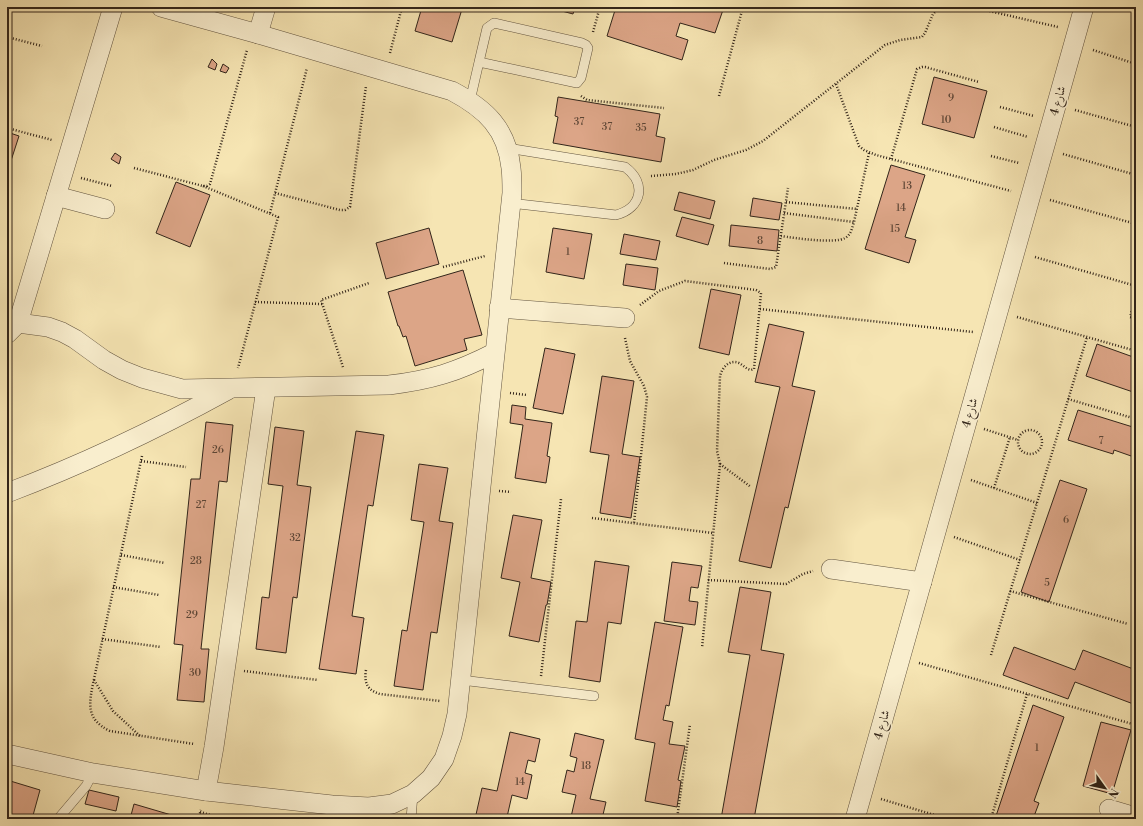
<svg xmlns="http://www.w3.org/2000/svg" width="1143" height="826" font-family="'Libre Bodoni',Amiri,serif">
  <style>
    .building { fill: #dca587; stroke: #32251a }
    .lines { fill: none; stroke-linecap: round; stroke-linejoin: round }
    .service-casing { stroke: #635540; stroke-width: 10 }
    .minor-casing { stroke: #635540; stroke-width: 20 }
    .path { stroke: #32251a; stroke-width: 2.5; stroke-dasharray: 1 2; stroke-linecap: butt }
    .service { stroke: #f9eece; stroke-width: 9 }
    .minor { stroke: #f9eece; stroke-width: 19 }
    .labels { text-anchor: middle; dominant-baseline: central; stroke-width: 3; stroke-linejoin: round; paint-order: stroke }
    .number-label { font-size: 10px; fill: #5c4535 }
    .street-label { font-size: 12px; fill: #32251a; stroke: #f9eece }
  </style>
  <rect width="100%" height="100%" fill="#f6e5b3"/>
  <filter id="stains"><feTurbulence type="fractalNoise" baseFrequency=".005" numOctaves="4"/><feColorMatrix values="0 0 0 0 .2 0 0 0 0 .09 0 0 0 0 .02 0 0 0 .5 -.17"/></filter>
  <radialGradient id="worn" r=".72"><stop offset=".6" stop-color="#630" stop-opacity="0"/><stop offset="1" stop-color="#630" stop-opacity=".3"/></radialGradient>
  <g class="building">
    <path d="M422 7H456L462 9 452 42 415 31Z"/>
    <path d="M547 7H575L573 14Z"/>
    <path d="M616 7H724L715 33 680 23 676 36 688 40 682 60 607 36Z"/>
    <path d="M855 7H870L869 11Z"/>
    <path d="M212 59 217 64 215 70 208 67Z"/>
    <path d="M223 64 229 68 226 73 220 71Z"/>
    <path d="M934 77 987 91 974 138 922 124Z"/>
    <path d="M558 97 660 114 656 136 665 138 661 162 553 143 558 117 555 116Z"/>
    <path d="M7 132 19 136 7 173Z"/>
    <path d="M115 153 121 157 119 164 111 159Z"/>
    <path d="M891 165 925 175 905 237 916 240 909 263 865 249Z"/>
    <path d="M176 182 210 195 190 247 156 233Z"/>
    <path d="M679 192 715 201 710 219 674 210Z"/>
    <path d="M753 198 782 203 779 220 750 216Z"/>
    <path d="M682 217 714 225 708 245 676 236Z"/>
    <path d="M731 225 779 230 777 251 729 246Z"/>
    <path d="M429 228 439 264 386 279 376 243Z"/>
    <path d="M553 228 592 234 584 279 546 272Z"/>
    <path d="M624 234 660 241 656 260 620 254Z"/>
    <path d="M626 264 658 268 655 290 623 285Z"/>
    <path d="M463 270 482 335 464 339 467 350 415 366 406 336 403 337 399 326H398L388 292Z"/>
    <path d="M711 289 741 295 729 355 699 348Z"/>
    <path d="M769 324 804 332 792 386 815 391 788 508 785 507 771 568 739 561 780 387 755 382Z"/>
    <path d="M1097 344 1136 358V393L1086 376Z"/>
    <path d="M545 348 575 354 563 414 533 408Z"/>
    <path d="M602 376 634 381 622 454 640 457 631 518 600 513 609 455 590 452Z"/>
    <path d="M512 405 526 407 525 419 552 423 547 456 550 457 546 483 515 478 523 425 510 423Z"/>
    <path d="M1078 410 1136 428V450L1134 457 1114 450 1113 454 1068 440Z"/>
    <path d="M206 422 233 425 227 482 219 481 201 649H209L204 702 177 700 183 645 174 644 191 479H200Z"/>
    <path d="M275 427 304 431 297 485 311 487 297 598 293 597 286 653 256 649 262 597 269 598 283 486 268 484Z"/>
    <path d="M356 431 384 435 373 506 368 505 352 616 364 618 356 674 319 669Z"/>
    <path d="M419 464 448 468 439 521 453 523 437 633 431 632 423 690 394 686 402 630 407 631 424 522 411 520Z"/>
    <path d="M1060 480 1087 489 1049 602 1021 592Z"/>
    <path d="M513 515 542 520 531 578 551 582 547 605H546L539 642 509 636 520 582 501 578Z"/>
    <path d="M595 561 629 566 621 624 608 622 600 682 569 677 576 621 587 622Z"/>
    <path d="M672 562 702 566 698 588 691 587 689 601 698 602 695 625 664 621Z"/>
    <path d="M740 587 771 592 761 650 784 654 754 819H721L750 655 728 652Z"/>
    <path d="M655 622 683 627 669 706 666 705 663 720 673 722 669 744 685 746 678 780 681 781 677 807 645 801 655 743 635 739Z"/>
    <path d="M1014 647 1075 670 1083 650 1136 670V705L1075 682 1068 699 1003 675Z"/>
    <path d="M1033 705 1064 717 1034 801 1039 803 1033 819H995Z"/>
    <path d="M1101 722 1131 730 1112 794 1083 786Z"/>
    <path d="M510 732 540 739 535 762 528 760 525 773 532 775 527 799 512 795 507 817 499 815 498 819H475L482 788 497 791Z"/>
    <path d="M575 733 604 740 590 799 606 802 602 819H577L571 817 576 795 562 792 567 770 574 772 577 758 570 756Z"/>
    <path d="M7 780 40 790 32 819H7Z"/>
    <path d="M89 790 119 797 116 811 85 804Z"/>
    <path d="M134 804 185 819H130Z"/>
  </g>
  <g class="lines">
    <defs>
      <g id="service">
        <path d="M470 101 479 62 577 83 581 78 588 48 586 45 582 43 494 23 487 28 479 62"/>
        <path d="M507 148 625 167C647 183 642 208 616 215L510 203"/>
        <path d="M461 680 594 696"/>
        <path d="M58 819 86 786 93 773"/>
        <path d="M411 819 413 794"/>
      </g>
      <g id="minor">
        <path d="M258 34 266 7"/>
        <path d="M56 196 105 209"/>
        <path d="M499 308 625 318"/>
        <path d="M18 323 48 327 62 332 75 339 104 360 122 370 142 378 182 389 389 385C431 380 457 372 494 353"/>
        <path d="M7 334 18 323 113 7"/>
        <path d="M7 493C84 464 157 429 228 390"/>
        <path d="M831 569 922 582"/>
        <path d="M7 754 93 773 206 791 332 805 369 807 392 804 413 794 431 778 444 759 452 736 457 714 512 193C512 185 512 176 511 168 507 129 486 109 452 91L258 34 161 7"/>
        <path d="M206 791 214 747 266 388"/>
        <path d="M1109 809 1136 817"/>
        <path d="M855 819 1084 7"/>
      </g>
    </defs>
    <use href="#service" class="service-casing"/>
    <use href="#minor" class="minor-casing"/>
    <g class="path">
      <path d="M972 7 1058 27"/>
      <path d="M1133 7 1136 8"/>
      <path d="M593 32 600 7"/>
      <path d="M7 37 42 46"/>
      <path d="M1093 50 1136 64"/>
      <path d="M390 53 402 7"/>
      <path d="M836 84 859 146 864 150 876 155 1011 191"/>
      <path d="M581 96 587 100 664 108"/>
      <path d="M719 96 743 7"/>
      <path d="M1000 107 1034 116"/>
      <path d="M1075 110 1136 127"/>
      <path d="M994 127 1028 137"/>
      <path d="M7 128 52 140"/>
      <path d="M1063 154 1136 175"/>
      <path d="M991 156 1019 163"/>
      <path d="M891 159 917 69 922 67H925L979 82"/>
      <path d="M134 168 203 186H207L210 184 247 50"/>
      <path d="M651 176 676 174 693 170 714 160 746 150 763 141 885 45 900 40 922 37 925 33 933 14 940 7"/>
      <path d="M81 178 112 186"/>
      <path d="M203 186 278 217 238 368"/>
      <path d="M275 193 340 210H345L350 207 366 86"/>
      <path d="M1050 200 1136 224"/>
      <path d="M786 202 857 209"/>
      <path d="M270 213 307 68"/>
      <path d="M784 213 854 222"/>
      <path d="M781 236C794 238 835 244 845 238 851 235 852 228 854 222L869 153"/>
      <path d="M1035 257 1136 286"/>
      <path d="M724 263 770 269 776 267 788 188"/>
      <path d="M443 267 485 256"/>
      <path d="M1136 297 1130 317 1136 319"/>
      <path d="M255 302 322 304"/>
      <path d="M640 305 659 291 685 281 756 290 761 293 754 369 751 370C746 369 743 365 739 363 729 359 722 368 720 376L717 451 720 464 702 648"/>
      <path d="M760 309 973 332"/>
      <path d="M1017 317 1136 351"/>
      <path d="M625 338 630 361 644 386 647 397 634 523"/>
      <path d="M343 367 321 300 369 283"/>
      <path d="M510 393 527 395"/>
      <path d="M1068 399 1136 419"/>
      <path d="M984 429 1018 440"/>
      <circle cx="1030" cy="442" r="12"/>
      <path d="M142 456 94 679C89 703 85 719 110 731L194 744"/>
      <path d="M141 461 186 467"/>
      <path d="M720 464 751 487"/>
      <path d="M971 480 1037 503"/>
      <path d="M994 488 1010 437"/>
      <path d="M499 491 511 492"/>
      <path d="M592 518 713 533"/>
      <path d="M954 537 1020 560"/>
      <path d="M121 555 165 563"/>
      <path d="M708 580 786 584 803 574 813 571"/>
      <path d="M113 587 159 595"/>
      <path d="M1010 591 1128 624"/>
      <path d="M102 639 161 647"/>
      <path d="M991 655 1087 337"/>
      <path d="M919 663 1136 725"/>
      <path d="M366 670C364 683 367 690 380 694L440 701"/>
      <path d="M244 671 318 680"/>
      <path d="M541 676 561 499"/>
      <path d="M94 680 113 711 140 736"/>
      <path d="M881 799 948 819"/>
      <path d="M200 812 225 819"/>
      <path d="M198 819 201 810"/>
      <path d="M677 819 690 724"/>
      <path d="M991 819 1027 694"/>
    </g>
    <use href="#service" class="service"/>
    <use href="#minor" class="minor"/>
  </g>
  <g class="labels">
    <g class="number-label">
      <text x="951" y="98">9</text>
      <text x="946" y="120">10</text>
      <text x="579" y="122">37</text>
      <text x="607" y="127">37</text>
      <text x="641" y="128">35</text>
      <text x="907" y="186">13</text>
      <text x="901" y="208">14</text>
      <text x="895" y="229">15</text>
      <text x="760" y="241">8</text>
      <text x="568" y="252">1</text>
      <text x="1101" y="441">7</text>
      <text x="218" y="450">26</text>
      <text x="201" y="505">27</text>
      <text x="1066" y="520">6</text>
      <text x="295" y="538">32</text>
      <text x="196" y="561">28</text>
      <text x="1047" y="583">5</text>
      <text x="192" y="615">29</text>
      <text x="195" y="673">30</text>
      <text x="1037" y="748">1</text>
      <text x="586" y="766">18</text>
      <text x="520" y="782">14</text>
    </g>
    <g class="street-label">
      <text transform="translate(1058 101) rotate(-74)">شارع 4</text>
      <text transform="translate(970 413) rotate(-74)">شارع 4</text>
      <text transform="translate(882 725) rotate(-74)">شارع 4</text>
    </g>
  </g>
  <rect width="1143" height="826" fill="none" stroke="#f6e5b3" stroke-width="24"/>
  <rect x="8" y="8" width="1127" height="810" fill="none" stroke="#32251a" stroke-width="2"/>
  <rect x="12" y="12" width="1119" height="802" fill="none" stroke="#32251a"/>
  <g transform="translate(1105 788) rotate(123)" stroke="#f9eece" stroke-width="3" paint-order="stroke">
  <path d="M0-3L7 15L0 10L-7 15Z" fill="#32251a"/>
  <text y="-6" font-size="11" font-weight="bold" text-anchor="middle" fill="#32251a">N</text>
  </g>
  <rect width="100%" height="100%" filter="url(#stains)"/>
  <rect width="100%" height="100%" fill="url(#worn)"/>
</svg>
